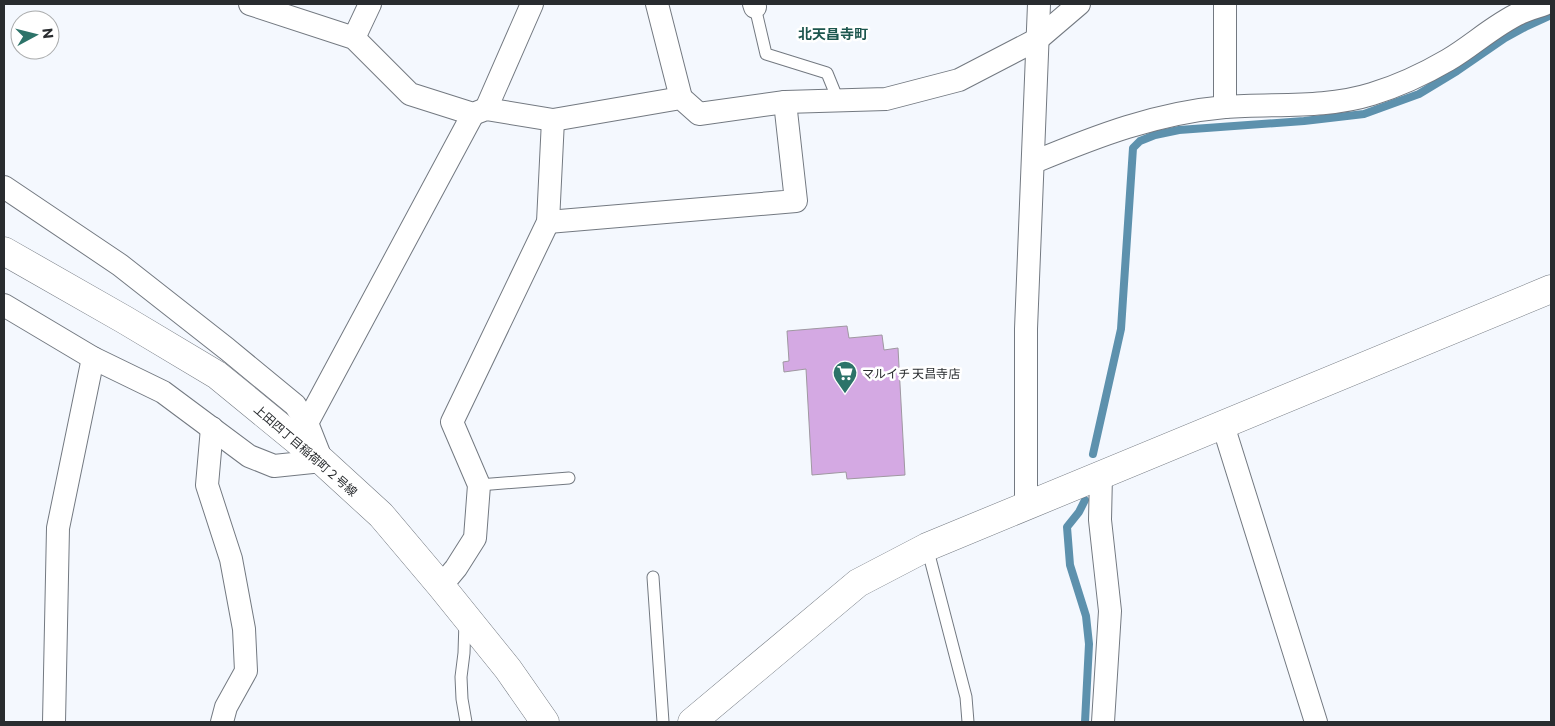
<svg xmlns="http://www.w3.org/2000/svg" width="1555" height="726" font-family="Commissioner,'Noto Sans JP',sans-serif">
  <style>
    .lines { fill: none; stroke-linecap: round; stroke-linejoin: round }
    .stream { stroke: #5d91ad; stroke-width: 8 }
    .building { fill: #d4a9e3; stroke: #9f98a1 }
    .service-casing { stroke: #737981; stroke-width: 13 }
    .minor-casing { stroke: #737981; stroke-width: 24 }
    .tertiary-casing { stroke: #737981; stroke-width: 29 }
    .service { stroke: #fff; stroke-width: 11 }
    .minor { stroke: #fff; stroke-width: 22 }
    .tertiary { stroke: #fff; stroke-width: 28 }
    .labels { text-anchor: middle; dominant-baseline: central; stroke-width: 5; stroke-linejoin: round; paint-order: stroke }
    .poi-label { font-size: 12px; fill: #292c2f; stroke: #fff; text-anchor: start }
    .street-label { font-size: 12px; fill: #292c2f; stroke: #fff }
    .neighbourhood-label { font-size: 14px; font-weight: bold; fill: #1d564e; stroke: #fff }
  </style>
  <rect width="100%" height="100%" fill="#f4f8fe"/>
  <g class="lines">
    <g class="stream">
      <path d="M1093 454 1121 329 1133 148 1140 141 1155 135 1179 130 1304 121 1364 114 1419 94 1457 71 1505 38 1527 26 1551 15"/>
      <path d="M1085 722 1089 644 1086 616 1070 565 1067 527 1079 512 1085 500"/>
    </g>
  </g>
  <path class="building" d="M847 326 849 338 882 335 884 350 898 348 905 475 847 479 846 472 812 475 806 369 784 372 783 362 789 361 787 331Z"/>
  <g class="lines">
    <defs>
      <g id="service">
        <path d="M755 7 766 54 827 73 838 100"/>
        <path d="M479 485 569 478"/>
        <path d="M927 547 966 697 968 722"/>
        <path d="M653 577 663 722"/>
        <path d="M465 621 464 653 461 677 462 699 466 722"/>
      </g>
      <g id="minor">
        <path d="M250 4 354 38 410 94 473 114 486 109 553 120 681 98 699 114 785 102 886 99 959 80 1038 39 1079 4"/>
        <path d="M657 4 681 98"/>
        <path d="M754 4 755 7"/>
        <path d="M354 38 370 4"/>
        <path d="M1225 107V4"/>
        <path d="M486 109 532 4"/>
        <path d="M1034 162C1097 136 1156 113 1225 107 1274 103 1324 109 1372 94 1398 86 1424 74 1448 60 1472 46 1494 25 1520 13 1528 9 1537 7 1545 4"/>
        <path d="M4 187 120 265 227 349 295 405 307 423 322 461 274 466 249 456 163 392 93 358 4 305"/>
        <path d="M548 222 796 201 785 102"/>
        <path d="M307 423 473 114"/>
        <path d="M1223 425 1316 722"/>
        <path d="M212 428 207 485 231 559 244 629 246 671 226 707 222 722"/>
        <path d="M1101 475 1100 520 1110 611 1103 722"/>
        <path d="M1026 505V329L1039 4"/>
        <path d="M441 586 456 568 475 538 479 485 452 422 548 222 553 120"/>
        <path d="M54 722 58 528 93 358"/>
      </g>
      <g id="tertiary">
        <path d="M4 251 125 320 217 375 322 461 381 515 441 586 508 669 545 722"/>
        <path d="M692 722 858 583 927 547 1551 289"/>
      </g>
    </defs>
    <use href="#service" class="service-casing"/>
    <use href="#minor" class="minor-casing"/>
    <use href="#tertiary" class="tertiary-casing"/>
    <use href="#service" class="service"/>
    <use href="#minor" class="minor"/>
    <use href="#tertiary" class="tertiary"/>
  </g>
  <defs>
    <symbol id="supermarket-pin" viewBox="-11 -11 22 30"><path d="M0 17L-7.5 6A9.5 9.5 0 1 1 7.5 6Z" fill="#2c7369" stroke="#fff"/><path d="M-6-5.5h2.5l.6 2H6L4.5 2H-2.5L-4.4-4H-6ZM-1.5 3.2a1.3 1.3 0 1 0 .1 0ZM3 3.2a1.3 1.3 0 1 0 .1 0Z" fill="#fff"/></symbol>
  </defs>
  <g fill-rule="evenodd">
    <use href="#supermarket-pin" x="831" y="359" width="28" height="38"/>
  </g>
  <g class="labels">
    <g class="poi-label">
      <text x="862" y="373">マルイチ 天昌寺店</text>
    </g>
    <g class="street-label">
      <text transform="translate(306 450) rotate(41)">上田四丁目稲荷町２号線</text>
    </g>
    <g class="neighbourhood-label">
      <text x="833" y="33">北天昌寺町</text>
    </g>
  </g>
  <rect width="1555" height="726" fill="none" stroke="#292c2f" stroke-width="10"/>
  <g transform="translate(35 35) rotate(83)"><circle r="24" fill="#ffffff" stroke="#a9abac"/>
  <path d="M0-4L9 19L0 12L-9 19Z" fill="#2c7369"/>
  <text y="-8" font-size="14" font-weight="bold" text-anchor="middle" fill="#292c2f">N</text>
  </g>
</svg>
